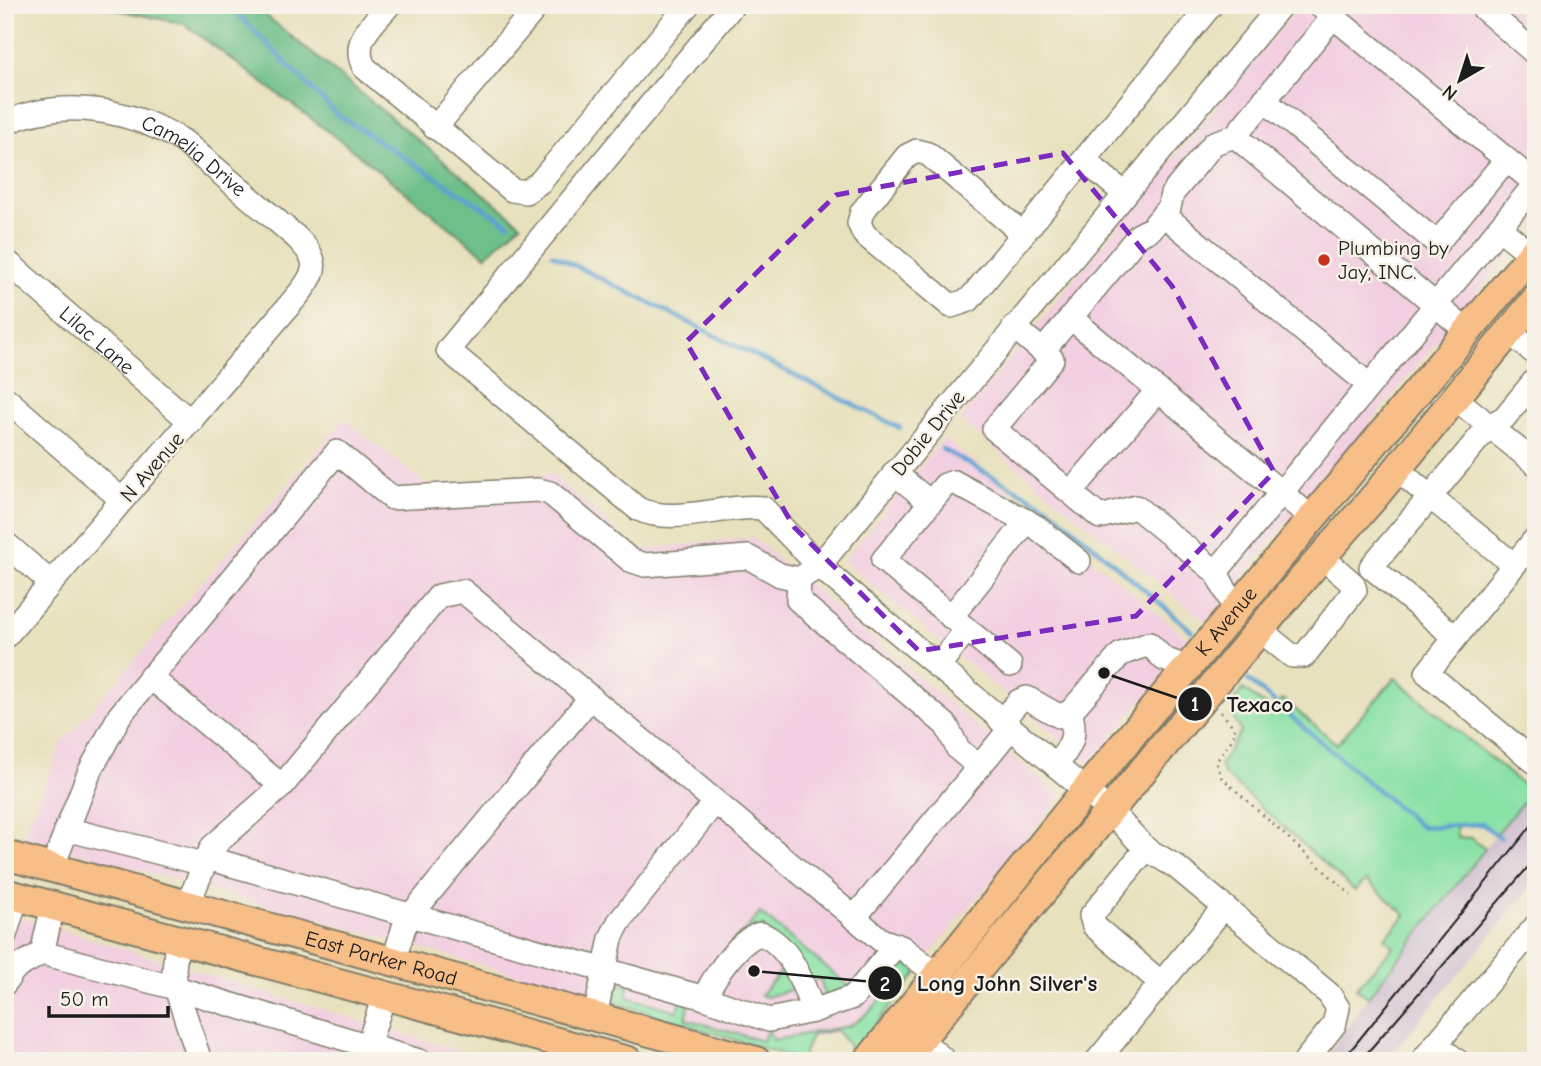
<svg xmlns="http://www.w3.org/2000/svg" width="1541" height="1066" font-family="'Comic Neue',sans-serif">
  <style>
    .built { fill: #f2cfe1 }
    .industrial { fill: #cfbdcf }
    .green { fill: #88e1a5; stroke: #527e60; stroke-width: 2 }
    .forest { fill: #6ebf8a; stroke: #456e53; stroke-width: 2 }
    .lines { fill: none; stroke-linecap: round; stroke-linejoin: round }
    .stream { stroke: #5da1d1; stroke-width: 4.5 }
    .minor-casing { stroke: #827e6c; stroke-width: 26 }
    .major-casing { stroke: #827e6c; stroke-width: 32 }
    .path { stroke: #827e6c; stroke-width: 2.5; stroke-dasharray: 2 5; stroke-linecap: butt }
    .minor { stroke: #fff; stroke-width: 23 }
    .major { stroke: #f7be87; stroke-width: 28 }
    .tram { stroke: #1c1c1c; stroke-width: 2 }
    .marked { fill: none; stroke: #7b2cbf; stroke-width: 5; stroke-dasharray: 14 9; stroke-linejoin: round }
    .poi-dot { fill: #c8321e; stroke: #f7f3e8; stroke-width: 2.5 }
    .labels { text-anchor: middle; dominant-baseline: central; stroke-width: 5; stroke-linejoin: round; paint-order: stroke }
    .street-label { font-size: 21px; fill: #1c1c1c; stroke: #f7f3e8 }
    .poi-label { font-size: 21px; fill: #1c1c1c; stroke: #f7f3e8; text-anchor: start }
    .leader { fill: none; stroke: #1c1c1c; stroke-width: 2.5 }
    .callout-dot { fill: #1c1c1c; stroke: #f7f3e8; stroke-width: 2.5 }
    .mark-label { font-size: 21px; text-anchor: middle; font-weight: bold; fill: #fff }
    .callout-label { font-size: 23px; text-anchor: middle; font-weight: bold; fill: #1c1c1c; stroke: #f7f3e8; stroke-width: 5; stroke-linejoin: round; paint-order: stroke }
  </style>
  <rect width="100%" height="100%" fill="#f7f3e8"/>
  <filter id="ink" filterUnits="userSpaceOnUse"><feTurbulence type="fractalNoise" baseFrequency=".0143" numOctaves="2"/><feDisplacementMap in="SourceGraphic" scale="14" xChannelSelector="R" yChannelSelector="G"/><feConvolveMatrix kernelMatrix="1 2 1 2 8 2 1 2 1" color-interpolation-filters="sRGB"/></filter>
  <filter id="wash" filterUnits="userSpaceOnUse"><feTurbulence type="fractalNoise" baseFrequency=".00686" numOctaves="4" result="noise"/><feDisplacementMap in="SourceGraphic" scale="28" xChannelSelector="R" yChannelSelector="G"/><feGaussianBlur stdDeviation="1.57" result="paint"/><feColorMatrix in="noise" values="0 0 0 0 0 0 0 0 0 0 0 0 0 0 0 0 0 1.4 0 .05"/><feComposite in="paint" operator="in"/></filter>
  <g filter="url(#wash)">
    <rect width="100%" height="100%" fill="#e8e1bd"/>
    <g class="built">
      <path d="M1300 5H1536V222L1206 622 959 420Z"/>
      <path d="M345 419 426 485 552 474 638 550 752 537 1061 797 868 1028 768 1045 22 837 62 743Z"/>
      <path d="M944 438 1191 641 1090 764 843 561Z"/>
      <path d="M15 916 492 1061H5V945Z"/>
    </g>
    <path class="industrial" d="M1531 792 1536 796V881L1386 1061H1323L1409 940Z"/>
    <g class="green">
      <path d="M1395 678 1531 792 1496 835 1482 824 1456 825 1457 837 1471 838 1485 849 1368 997 1356 988 1393 947 1385 938 1406 915 1366 880 1355 891 1224 774 1220 765 1241 731 1232 715 1235 712 1231 705 1243 689 1271 710 1283 699 1337 744Z"/>
      <path d="M760 913 850 987 825 998 820 979 812 980 762 926 711 972Z"/>
      <path d="M898 959 918 972 850 1056 848 1044 836 1030 812 1035 804 1052 805 1061 613 1002 617 985 629 984 627 997 677 1011 681 1000 689 1005 686 1019 762 1041 768 1029 773 1040 849 1026C871 1015 884 995 899 976L890 968Z"/>
      <path d="M786 966 799 987 767 997 760 995Z"/>
    </g>
    <path class="forest" d="M94 5H253L521 224 486 256 341 141 184 24Z"/>
    <g class="lines">
      <g class="stream">
        <path d="M225 5 239 15 335 113 509 224"/>
        <path d="M552 254 900 428"/>
        <path d="M942 449 1047 506 1192 631"/>
        <path d="M1248 680 1421 827 1482 824 1501 838"/>
      </g>
    </g>
  </g>
  <g filter="url(#ink)">
    <g class="lines">
      <defs>
        <g id="minor">
          <path d="M389 5C372 25 351 41 364 67L512 190 526 192 540 182 688 5"/>
          <path d="M1281 5 819 566 1111 812 1146 849 1175 866 1329 994 1338 1008 1334 1025 1305 1061"/>
          <path d="M1319 5 1535 183"/>
          <path d="M1484 5V9L1536 54"/>
          <path d="M1264 100 1437 243 1506 160"/>
          <path id="s1" d="M5 123C63 97 130 109 183 141L296 237C319 260 319 269 298 295L5 637"/>
          <path d="M435 128 538 5"/>
          <path d="M1235 136 1468 332"/>
          <path d="M917 151 928 154 1023 234 969 300 951 306 864 234 859 223 862 212 907 156Z"/>
          <path d="M1084 160 1125 194"/>
          <path d="M1163 214 1369 385"/>
          <path d="M1499 228 1531 254"/>
          <path d="M1023 234 1211 5"/>
          <path id="s2" d="M5 260 191 422"/>
          <path d="M1071 318 1313 519"/>
          <path d="M1014 327 1052 359 994 429 1100 517 1136 507 1216 572 1536 183"/>
          <path d="M1509 332 1536 354"/>
          <path d="M1043 351 1139 235 1151 229 1169 208 1172 194 1214 143 1235 136 1333 17"/>
          <path d="M5 398 122 500"/>
          <path d="M1455 398 1536 464"/>
          <path d="M1397 469 1430 497 1371 567 1455 637"/>
          <path d="M894 473 930 502"/>
          <path d="M1071 492 1158 390"/>
          <path d="M1536 538 1427 673 1536 763"/>
          <path d="M5 543 50 582"/>
          <path d="M1514 565 1430 497 1489 426 1504 418 1536 379"/>
          <path d="M1216 572 1236 611"/>
          <path d="M799 579 798 600 946 725 958 749 979 767 854 918"/>
          <path d="M951 617 1027 521"/>
          <path d="M1260 630 1292 656H1304L1355 590 1353 584 1322 557"/>
          <path d="M1010 665 883 560 945 485 954 482 1035 526 1079 561"/>
          <path d="M938 667 966 630"/>
          <path d="M150 677 282 786"/>
          <path d="M1001 721 1019 701 1027 698 1059 716 1070 712 1121 654 1149 644 1164 659 1188 668"/>
          <path d="M1056 766C1070 747 1078 736 1070 712"/>
          <path d="M979 767 1010 729"/>
          <path d="M66 829 204 864"/>
          <path d="M1146 849 1091 916 1094 926 1161 983"/>
          <path d="M207 858 705 998 769 1020 813 1011 853 997 896 945"/>
          <path d="M52 868 89 773 120 715 337 452 392 498 538 490 550 493 630 560 645 565 748 557 780 575 799 579 819 566 763 508C723 504 675 526 638 509L448 350 733 5"/>
          <path d="M187 906 212 847 282 786 439 596 463 591 881 940 901 947 938 975"/>
          <path d="M5 935 17 896"/>
          <path d="M177 940 174 970 176 988 419 1061"/>
          <path d="M42 953 53 906"/>
          <path d="M393 962 404 927 411 915 591 697"/>
          <path d="M5 983 14 969 42 953 176 988 200 1061"/>
          <path d="M705 998C710 981 742 936 761 934 791 946 803 983 813 1011"/>
          <path d="M595 1017 611 938 619 922 715 802"/>
          <path d="M920 1039 945 1061"/>
          <path d="M1436 1044 1536 926"/>
          <path d="M368 1046 384 996"/>
          <path d="M1097 1061 1224 907"/>
          <path d="M1422 1061 1436 1044 1457 1061"/>
        </g>
        <g id="major">
          <path id="s3" d="M5 855 756 1061"/>
          <path d="M5 893 628 1061"/>
          <path id="s4" d="M868 1061 1085 791 1536 249"/>
          <path d="M902 1061 1286 598 1375 496 1536 299"/>
        </g>
      </defs>
      <use href="#minor" class="minor-casing"/>
      <use href="#major" class="major-casing"/>
      <path class="path" d="M1221 712 1236 730 1233 738 1216 762 1221 777 1351 895"/>
      <use href="#minor" class="minor"/>
      <use href="#major" class="major"/>
      <g class="tram">
        <path d="M1342 1061 1536 820"/>
        <path d="M1360 1061 1536 858"/>
      </g>
    </g>
  </g>
  <path class="marked" d="M1063 153 1172 286 1274 472 1136 616 919 651 794 527 686 342 836 195Z"/>
  <circle class="poi-dot" cx="1324" cy="260" r="7"/>
  <g class="labels">
    <g class="street-label">
      <text stroke="none"><textPath href="#s1" startOffset="203">Camelia Drive</textPath></text>
      <text stroke="none"><textPath href="#s2" startOffset="122">Lilac Lane</textPath></text>
      <text transform="translate(928 433) rotate(-51)">Dobie Drive</text>
      <text transform="translate(152 467) rotate(-49)">N Avenue</text>
      <text stroke="none"><textPath href="#s4" startOffset="567">K Avenue</textPath></text>
      <text stroke="none"><textPath href="#s3" startOffset="390">East Parker Road</textPath></text>
    </g>
    <g class="poi-label">
      <text x="1338" y="248">Plumbing by<tspan x="1338" dy="24">Jay, INC.</tspan></text>
    </g>
  </g>
  <path class="leader" d="M1104 673L1195 704M754 971L885 983"/>
  <g class="callout-dot">
    <circle cx="1104" cy="673" r="7"/>
    <circle cx="754" cy="971" r="7"/>
    <circle cx="1195" cy="704" r="18"/>
    <circle cx="885" cy="983" r="18"/>
  </g>
  <g class="mark-label">
    <text x="1195" y="711">1</text>
    <text x="885" y="991">2</text>
  </g>
  <g class="callout-label">
    <text x="1260" y="712">Texaco</text>
    <text x="1007" y="991">Long John Silver's</text>
  </g>
  <rect width="1541" height="1066" fill="none" stroke="#f7f3e8" stroke-width="28"/>
  <g transform="translate(1460 80) rotate(219)" stroke="#f7f3e8" stroke-width="5" paint-order="stroke">
  <path d="M0-5L12 26L0 18L-12 26Z" fill="#1c1c1c"/>
  <text y="-10" font-size="19" font-weight="bold" text-anchor="middle" fill="#1c1c1c">N</text>
  </g>
  <path d="M49 1006v10h119v-10" fill="none" stroke="#1c1c1c" stroke-width="3.5"/>
  <text x="60" y="1006" font-size="21" fill="#1c1c1c" stroke="#f7f3e8" stroke-width="5" paint-order="stroke">50 m</text>
</svg>
